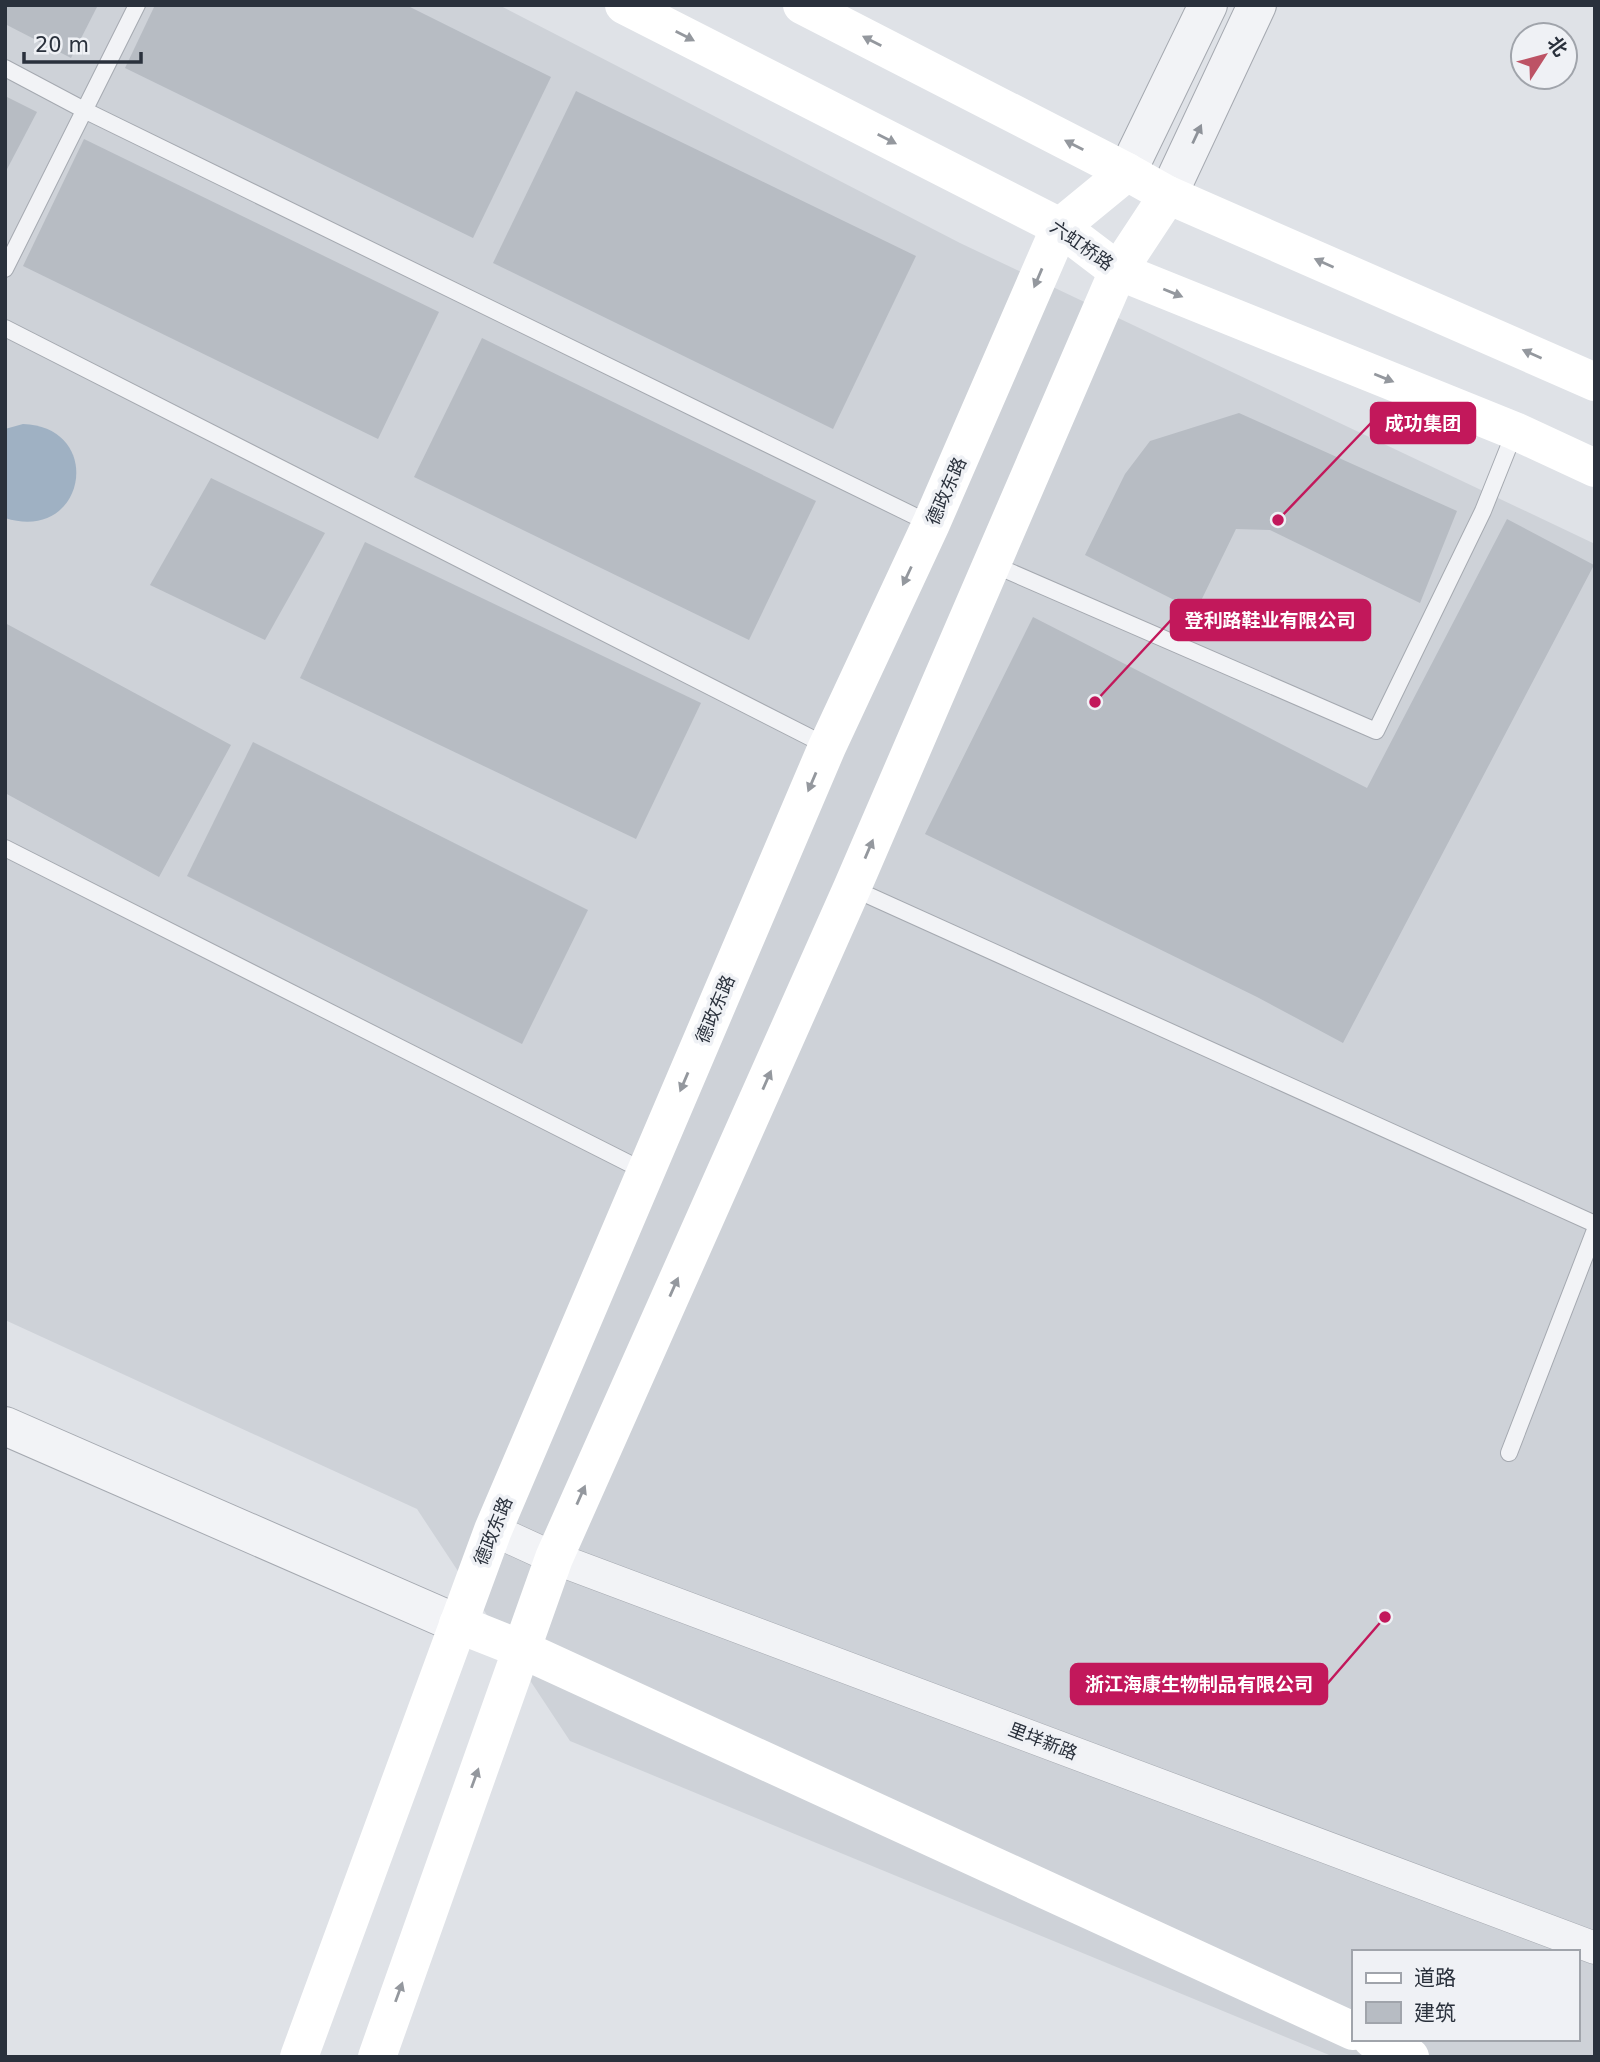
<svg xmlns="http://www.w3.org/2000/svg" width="1600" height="2062" font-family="'DejaVu Sans','Noto Sans SC',sans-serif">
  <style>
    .built { fill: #ced2d8; fill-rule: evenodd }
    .water { fill: #9fb1c3 }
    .building { fill: #b7bcc3 }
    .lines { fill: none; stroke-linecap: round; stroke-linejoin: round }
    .service-casing { stroke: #a5a9b0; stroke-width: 18 }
    .minor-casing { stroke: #a5a9b0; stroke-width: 33 }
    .tertiary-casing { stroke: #a5a9b0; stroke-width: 40 }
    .service { stroke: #f2f3f6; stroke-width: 16 }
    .minor { stroke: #f2f3f6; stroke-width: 32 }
    .tertiary { stroke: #f2f3f6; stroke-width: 38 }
    .secondary { stroke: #fff; stroke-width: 38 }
    .oneway { fill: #94989e }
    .oneway2 { fill: #8e9299 }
    .labels { text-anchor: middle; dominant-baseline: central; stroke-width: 7; stroke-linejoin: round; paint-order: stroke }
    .street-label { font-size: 18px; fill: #2a313c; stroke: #eff1f5 }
    .leader { fill: none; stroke: #c2185b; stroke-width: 2.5 }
    .callout-dot { fill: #c2185b; stroke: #eff1f5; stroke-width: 2.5 }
    .callout { fill: #c2185b; stroke: #c2185b; stroke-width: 2.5 }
    .callout-label { font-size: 19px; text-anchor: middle; font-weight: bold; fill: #fff }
  </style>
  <rect width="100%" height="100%" fill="#dfe2e7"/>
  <path class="built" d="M5 5H499L960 243 1595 544V2057H1334L570 1741 417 1509 5 1320ZM1353 1952H1577V2039H1353Z"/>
  <path class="water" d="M23 424C106 427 86 544 5 518V429Z"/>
  <g class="building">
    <path d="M5 5H98L71 58 5 24Z"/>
    <path d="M155 5H406L551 77 473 238 125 68Z"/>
    <path d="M576 91 916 256 833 429 493 263Z"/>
    <path d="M5 96 37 112 5 173Z"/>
    <path d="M84 139 439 312 378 439 23 266Z"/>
    <path d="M482 338 816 501 749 640 414 477Z"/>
    <path d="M1239 413 1457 511 1420 603 1270 530 1236 529 1196 611 1085 555 1125 474 1150 441Z"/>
    <path d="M211 478 325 533 265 640 150 585Z"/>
    <path d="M1507 519 1594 565 1343 1043 1257 997 925 834 1033 617 1367 788Z"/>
    <path d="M365 542 701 703 636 839 300 678Z"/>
    <path d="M5 623 231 745 159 877 5 793Z"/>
    <path d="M253 742 588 910 522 1044 187 876Z"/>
  </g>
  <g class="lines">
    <defs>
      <g id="service">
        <path d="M5 68 86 111 931 524"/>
        <path d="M5 269 137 5"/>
        <path d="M5 328 827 746"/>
        <path d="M992 564 1376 731 1483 511 1515 431"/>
        <path d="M5 848 646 1172"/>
        <path d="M852 888 1595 1224"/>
        <path d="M1509 1453 1595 1230"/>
      </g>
      <path id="minor" d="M493 1530 554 1558 1595 1948"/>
      <g id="tertiary">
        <path d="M1127 172 1208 5"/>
        <path d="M1168 195 1257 5"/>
        <path d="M5 1426 458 1624"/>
      </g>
    </defs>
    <use href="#service" class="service-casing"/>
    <use href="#minor" class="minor-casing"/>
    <use href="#tertiary" class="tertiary-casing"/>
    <use href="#service" class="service"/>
    <use href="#minor" class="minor"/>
    <use href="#tertiary" class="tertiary"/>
    <g class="secondary">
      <path d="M624 5 1060 227 1118 271 1515 431 1595 468"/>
      <path d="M802 5 1127 172 1168 195 1595 382"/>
      <path d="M458 1624 521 1649 1353 2031"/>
      <path d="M1372 2039 1410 2057"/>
      <path d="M299 2057 493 1530 827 747 931 524 1060 227 1127 172"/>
      <path d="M377 2057 554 1558 852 888 1118 271 1168 195"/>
    </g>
  </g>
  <defs><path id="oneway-solid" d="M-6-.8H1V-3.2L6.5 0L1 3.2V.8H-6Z" transform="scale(1.75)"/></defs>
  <g class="oneway">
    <use href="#oneway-solid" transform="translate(685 36) rotate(27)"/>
    <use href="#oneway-solid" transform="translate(872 41) rotate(-153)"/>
    <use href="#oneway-solid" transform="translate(887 139) rotate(27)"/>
    <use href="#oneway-solid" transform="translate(1074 145) rotate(-153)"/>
    <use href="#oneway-solid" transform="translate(1324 263) rotate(-156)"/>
    <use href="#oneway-solid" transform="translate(1038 278) rotate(113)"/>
    <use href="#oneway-solid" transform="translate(1173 293) rotate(22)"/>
    <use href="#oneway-solid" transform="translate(1532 354) rotate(-156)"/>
    <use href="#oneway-solid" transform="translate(1384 378) rotate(22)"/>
    <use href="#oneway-solid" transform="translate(907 576) rotate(115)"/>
    <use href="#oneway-solid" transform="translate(812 782) rotate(113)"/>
    <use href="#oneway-solid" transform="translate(869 849) rotate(-67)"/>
    <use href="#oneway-solid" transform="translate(767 1080) rotate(-66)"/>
    <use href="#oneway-solid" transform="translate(684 1082) rotate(113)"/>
    <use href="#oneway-solid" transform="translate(674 1287) rotate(-66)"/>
    <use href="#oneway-solid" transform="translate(581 1495) rotate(-66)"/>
    <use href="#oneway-solid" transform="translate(475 1778) rotate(-70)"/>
    <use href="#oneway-solid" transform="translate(399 1992) rotate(-70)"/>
  </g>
  <use class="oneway2" href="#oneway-solid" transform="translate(1197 134) rotate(-65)"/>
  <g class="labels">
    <g class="street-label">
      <text transform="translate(1082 245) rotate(35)">六虹桥路</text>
      <text transform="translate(946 491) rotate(-66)">德政东路</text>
      <text transform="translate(715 1009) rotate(-67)">德政东路</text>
      <text transform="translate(493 1531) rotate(-68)">德政东路</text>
      <text transform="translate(1043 1741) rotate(21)">里垟新路</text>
    </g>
  </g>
  <path class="leader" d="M1278 520L1371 423M1095 702L1171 620M1385 1617L1327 1684"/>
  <g class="callout-dot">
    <circle cx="1278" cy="520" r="7"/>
    <circle cx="1095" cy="702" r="7"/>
    <circle cx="1385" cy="1617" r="7"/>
  </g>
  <g class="callout">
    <rect x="1371" y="403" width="104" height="40" rx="7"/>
    <rect x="1171" y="600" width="199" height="40" rx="7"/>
    <rect x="1071" y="1664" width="256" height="40" rx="7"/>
  </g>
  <g class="callout-label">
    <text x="1423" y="430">成功集团</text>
    <text x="1270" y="627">登利路鞋业有限公司</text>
    <text x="1199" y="1691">浙江海康生物制品有限公司</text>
  </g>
  <rect width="1600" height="2062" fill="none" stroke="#2a313c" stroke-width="14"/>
  <rect x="1352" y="1950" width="228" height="91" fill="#eff1f5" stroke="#a0a4ab" stroke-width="2"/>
  <rect x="1366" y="1973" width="35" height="10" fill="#ffffff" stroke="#a0a4ab" stroke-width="2"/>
  <text x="1414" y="1985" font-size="21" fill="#2a313c">道路</text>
  <rect x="1366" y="2002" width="35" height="21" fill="#b7bcc3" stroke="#a0a4ab" stroke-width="2"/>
  <text x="1414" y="2020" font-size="21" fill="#2a313c">建筑</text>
  <g transform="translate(1544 56) rotate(54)"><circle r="33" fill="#eff1f5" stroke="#a0a4ab" stroke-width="2"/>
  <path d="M0-5L12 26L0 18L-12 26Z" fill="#bd5365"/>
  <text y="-10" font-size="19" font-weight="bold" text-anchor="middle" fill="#2a313c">北</text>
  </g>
  <path d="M24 52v10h117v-10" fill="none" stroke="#2a313c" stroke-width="3.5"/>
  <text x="35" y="52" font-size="21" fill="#2a313c" stroke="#eff1f5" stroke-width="5" paint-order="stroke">20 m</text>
</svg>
